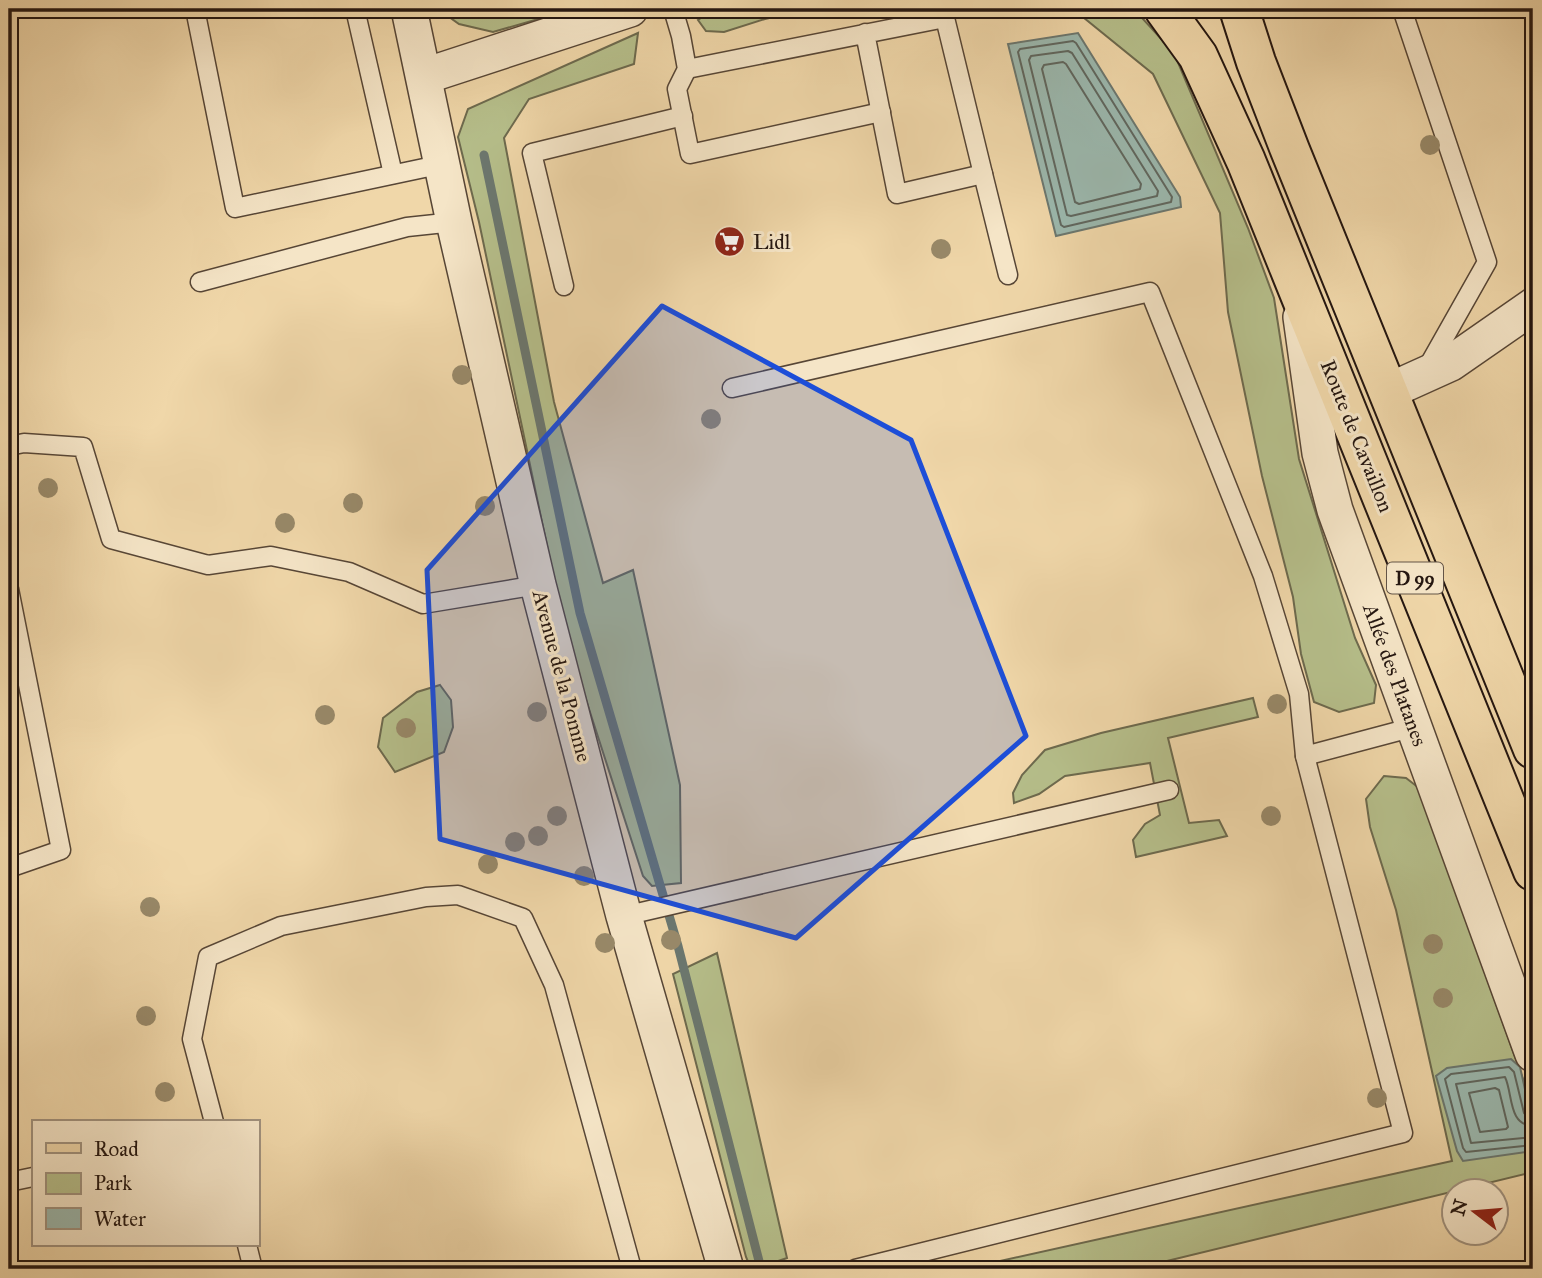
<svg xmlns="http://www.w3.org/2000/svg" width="1542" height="1278" font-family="'IM FELL Great Primer',serif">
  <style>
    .green { fill: #b6bf8b; stroke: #6d6a4e; stroke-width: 2 }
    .water { fill: #9bb8ae; stroke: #6b776f; stroke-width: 2 }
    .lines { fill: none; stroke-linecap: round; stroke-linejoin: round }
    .shore { stroke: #60675f; stroke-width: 2 }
    .stream { stroke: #6b776f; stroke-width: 9 }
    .lane-casing { stroke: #574636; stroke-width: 21 }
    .street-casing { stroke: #574636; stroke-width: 38 }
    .primary-casing { stroke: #241610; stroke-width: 42 }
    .lane { stroke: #f5e5c7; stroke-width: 18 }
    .street { stroke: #f5e5c7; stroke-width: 35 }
    .primary { stroke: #f0d7a9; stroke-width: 38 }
    .tree { fill: #988969 }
    .marked { fill: #1d4ed8; fill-opacity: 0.2; stroke: #1d4ed8; stroke-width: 5; stroke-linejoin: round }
    .labels { text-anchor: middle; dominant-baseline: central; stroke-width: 6; stroke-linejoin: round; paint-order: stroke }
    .shield { fill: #f5e5c7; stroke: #635447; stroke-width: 2 }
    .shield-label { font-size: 19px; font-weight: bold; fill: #241610 }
    .poi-label { font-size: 21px; fill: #241610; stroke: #f5e5c7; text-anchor: start }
    .street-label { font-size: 21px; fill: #241610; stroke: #f5e5c7 }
  </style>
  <rect width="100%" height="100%" fill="#f0d7a9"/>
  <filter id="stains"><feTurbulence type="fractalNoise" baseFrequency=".00286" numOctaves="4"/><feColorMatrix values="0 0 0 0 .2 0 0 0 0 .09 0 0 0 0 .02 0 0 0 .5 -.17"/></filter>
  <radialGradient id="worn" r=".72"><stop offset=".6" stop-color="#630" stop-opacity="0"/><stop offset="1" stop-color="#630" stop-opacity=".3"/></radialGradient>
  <g class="green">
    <path d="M438 9H476L482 13 506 9H573L493 32 459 24Z"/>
    <path d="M714 9H808L765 19 724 32 706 31 698 20Z"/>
    <path d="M1073 9H1134L1174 53 1248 228 1274 298 1299 459 1355 638 1376 685 1374 703 1339 712 1314 702 1301 654 1293 597 1262 476 1228 312 1220 213 1153 74Z"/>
    <path d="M638 33 634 64 529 99 504 138 554 402 603 583 633 570 680 785 681 883 652 886 643 876 567 641 479 222 458 137 468 109Z"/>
    <path d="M440 685 451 700 453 727 444 752 395 772 378 747 383 718 417 692Z"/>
    <path d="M1253 698 1258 717 1168 738 1189 823 1219 820 1227 836 1136 857 1133 840 1145 824 1160 815 1150 763 1065 776 1039 794 1014 803 1013 793 1022 775 1045 750 1101 733Z"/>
    <path d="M1384 776 1406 778 1419 788 1533 1107V1172L1134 1269H964L1452 1161 1396 910 1370 827 1366 799Z"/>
    <path d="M717 953 787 1258 755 1269H751L746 1257 673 974Z"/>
  </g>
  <g class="water">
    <path d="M1078 33 1180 197 1181 207 1056 236 1008 44Z"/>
    <path d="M1511 1059 1520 1067 1533 1125V1151L1463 1161 1457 1151 1436 1076 1447 1068Z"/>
  </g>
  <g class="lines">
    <g class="shore">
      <path d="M1073 41 1076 43 1172 197 1171 202 1064 227 1061 225 1018 52 1020 49Z"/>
      <path d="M1068 51 1072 53 1158 191 1157 196 1071 216 1067 215 1029 60 1031 56Z"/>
      <path d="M1063 62 1066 64 1141 184 1140 189 1079 204 1075 202 1042 69 1044 65Z"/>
      <path d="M1495 1088 1499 1090 1508 1127 1506 1129 1480 1132 1469 1093Z"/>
      <path d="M1533 1118 1528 1117 1524 1113 1514 1072 1509 1067 1451 1074 1445 1079 1463 1148 1466 1152 1533 1145"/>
      <path d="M1533 1126C1508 1125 1513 1094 1505 1077L1456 1084 1471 1143 1533 1137"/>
    </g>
    <path class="stream" d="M484 155 580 613 678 946 759 1261"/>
    <defs>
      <g id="lane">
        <path d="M195 9 235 208 443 164"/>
        <path d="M355 9 393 174"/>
        <path d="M673 9 681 36 687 69 677 89 690 154 881 112"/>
        <path d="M1402 9 1487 262 1426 370"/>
        <path d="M687 69 945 18 983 174 897 194 865 33"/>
        <path d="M983 174 1008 275"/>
        <path d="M200 282 407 227 454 222"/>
        <path d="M564 286 532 153 683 116"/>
        <path d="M732 388 1150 292 1263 576 1299 694 1305 756"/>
        <path d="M9 446 24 443 83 447 111 539 208 565 271 556 349 572 423 604 538 585"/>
        <path d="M9 589 61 850 9 868"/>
        <path d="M624 916 1169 790"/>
        <path d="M214 1122 192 1039 208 957 281 926 426 897 458 895 523 918 554 985 632 1269"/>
        <path d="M9 1182 33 1177"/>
        <path d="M247 1245 253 1269"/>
        <path d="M855 1269 1403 1133 1305 756 1414 727"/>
      </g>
      <g id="street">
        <path d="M409 9 454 222 538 585 624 916 726 1269"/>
        <path d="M425 76 630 9"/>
        <path d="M1301 317 1320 453 1335 510 1533 1054"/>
        <path d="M1389 391 1451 363 1533 306"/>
      </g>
      <g id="primary">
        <path d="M1164 9 1198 56 1246 161 1533 871"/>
        <path d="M1239 9 1256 62 1290 150 1533 749"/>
      </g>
    </defs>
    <use href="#lane" class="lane-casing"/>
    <use href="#street" class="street-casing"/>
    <use href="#primary" class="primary-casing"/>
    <use href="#lane" class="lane"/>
    <use href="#street" class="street"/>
    <use href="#primary" class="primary"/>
  </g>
  <g class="tree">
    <circle cx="1430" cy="145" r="10"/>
    <circle cx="941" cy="249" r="10"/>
    <circle cx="462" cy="375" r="10"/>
    <circle cx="711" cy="419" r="10"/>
    <circle cx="48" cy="488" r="10"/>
    <circle cx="353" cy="503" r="10"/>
    <circle cx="485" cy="506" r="10"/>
    <circle cx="285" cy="523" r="10"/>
    <circle cx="1277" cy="704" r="10"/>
    <circle cx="537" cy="712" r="10"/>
    <circle cx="325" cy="715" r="10"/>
    <circle cx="406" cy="728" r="10"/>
    <circle cx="557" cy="816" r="10"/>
    <circle cx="1271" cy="816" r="10"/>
    <circle cx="538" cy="836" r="10"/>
    <circle cx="515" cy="842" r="10"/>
    <circle cx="488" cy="864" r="10"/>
    <circle cx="584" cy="876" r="10"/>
    <circle cx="150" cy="907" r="10"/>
    <circle cx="671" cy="940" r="10"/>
    <circle cx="605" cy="943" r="10"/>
    <circle cx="1433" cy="944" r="10"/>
    <circle cx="1443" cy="998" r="10"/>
    <circle cx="146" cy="1016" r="10"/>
    <circle cx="165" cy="1092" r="10"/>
    <circle cx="1377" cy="1098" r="10"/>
  </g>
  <path class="marked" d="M662 306 911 440 1026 736 796 938 440 839 427 570Z"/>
  <defs>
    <symbol id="supermarket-disc" viewBox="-11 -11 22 22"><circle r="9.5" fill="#8f2418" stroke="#f5e5c7"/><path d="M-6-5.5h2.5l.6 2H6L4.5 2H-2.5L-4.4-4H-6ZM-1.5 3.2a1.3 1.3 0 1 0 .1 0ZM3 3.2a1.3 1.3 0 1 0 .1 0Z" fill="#fff"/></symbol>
  </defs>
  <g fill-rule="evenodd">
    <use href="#supermarket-disc" x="712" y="224" width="35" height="35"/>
  </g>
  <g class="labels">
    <rect class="shield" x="1387" y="562.5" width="56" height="31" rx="5"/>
    <g class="shield-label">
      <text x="1415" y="578">D 99</text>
    </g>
    <g class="poi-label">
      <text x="753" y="242">Lidl</text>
    </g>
    <g class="street-label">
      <text transform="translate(1357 436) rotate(68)">Route de Cavaillon</text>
      <text transform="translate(1395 675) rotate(70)">Allée des Platanes</text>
      <text transform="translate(562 676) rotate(75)">Avenue de la Pomme</text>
    </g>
  </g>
  <rect width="1542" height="1278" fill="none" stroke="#f0d7a9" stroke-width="35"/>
  <rect x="10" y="10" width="1521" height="1257" fill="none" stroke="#241610" stroke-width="3.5"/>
  <rect x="18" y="18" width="1507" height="1243" fill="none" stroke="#241610" stroke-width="2"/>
  <rect x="32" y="1120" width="228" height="126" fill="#f5e5c7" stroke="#a1927e" stroke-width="2"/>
  <rect x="46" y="1143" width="35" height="10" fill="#f0d7a9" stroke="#a1927e" stroke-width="2"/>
  <text x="94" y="1156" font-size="21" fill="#241610">Road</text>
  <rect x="46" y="1173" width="35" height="21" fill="#b6bf8b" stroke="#a1927e" stroke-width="2"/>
  <text x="94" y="1190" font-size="21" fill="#241610">Park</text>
  <rect x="46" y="1208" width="35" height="21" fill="#9bb8ae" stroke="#a1927e" stroke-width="2"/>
  <text x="94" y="1226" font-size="21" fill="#241610">Water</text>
  <g transform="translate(1475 1212) rotate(286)"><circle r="33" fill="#f5e5c7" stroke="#a1927e" stroke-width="2"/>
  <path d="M0-5L12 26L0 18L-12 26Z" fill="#8f2418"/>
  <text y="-10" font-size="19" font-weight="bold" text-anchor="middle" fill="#241610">N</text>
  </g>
  <rect width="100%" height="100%" filter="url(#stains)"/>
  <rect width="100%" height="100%" fill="url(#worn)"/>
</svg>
